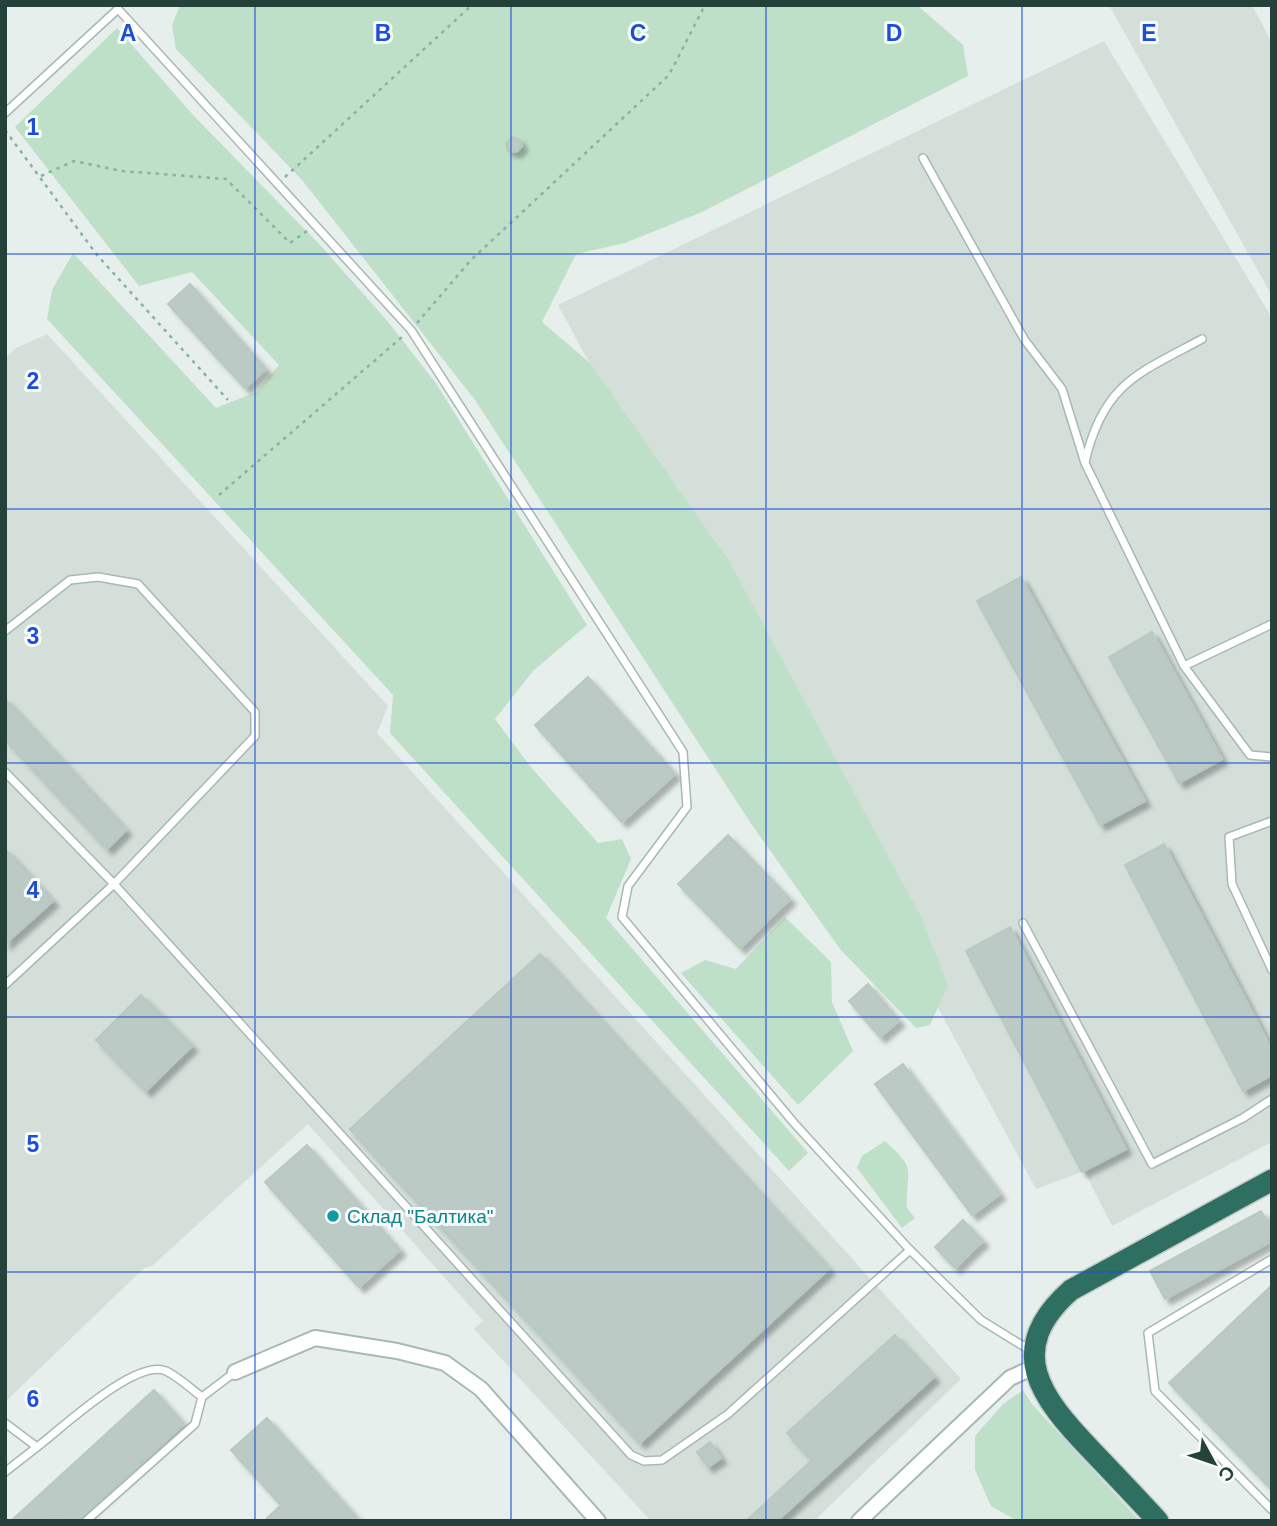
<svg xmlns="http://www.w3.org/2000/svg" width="1277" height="1526" font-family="Helvetica,sans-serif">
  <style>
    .built { fill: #d4dfda }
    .green { fill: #bfe0c8 }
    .building { fill: #bbcac4; stroke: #b8c9c2; stroke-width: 2; filter: url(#shadow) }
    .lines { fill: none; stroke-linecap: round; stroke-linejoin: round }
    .lane-casing { stroke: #a8b8b2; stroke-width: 10 }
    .street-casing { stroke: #a8b8b2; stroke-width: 18 }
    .highway-casing { stroke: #c2cac8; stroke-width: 24 }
    .path { stroke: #86b3a5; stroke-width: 2.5; stroke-dasharray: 3.5 5; stroke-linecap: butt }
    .lane { stroke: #fff; stroke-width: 7 }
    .street { stroke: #fff; stroke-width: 14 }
    .highway { stroke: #2f6f62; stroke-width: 21 }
    .grid { fill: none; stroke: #1d4ed8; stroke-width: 2; stroke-opacity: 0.55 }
    .culture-dot { fill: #0f9aa8; stroke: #f7fbf9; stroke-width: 2.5 }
    .labels { text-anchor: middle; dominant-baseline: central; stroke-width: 6; stroke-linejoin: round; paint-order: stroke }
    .culture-label { font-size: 19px; fill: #0d838f; stroke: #f7fbf9; text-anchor: start }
    .grid-label { font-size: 23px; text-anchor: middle; font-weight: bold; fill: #1d4ed8; stroke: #f7fbf9; stroke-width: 6; stroke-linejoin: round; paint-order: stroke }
  </style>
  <defs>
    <filter id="shadow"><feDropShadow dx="5.5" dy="5.5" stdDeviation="2" flood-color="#0004"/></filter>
  </defs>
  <rect width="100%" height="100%" fill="#e6efeb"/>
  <g class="built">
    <path d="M1109 5H1252L1272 43V296Z"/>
    <path d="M1104 41 1272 318V1142L1112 1226 1084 1171 1036 1189 558 305Z"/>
    <path d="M47 334 388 706 377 733 961 1379 814 1521H651L474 1329 483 1321 308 1124 152 1266 144 1268 5 1402V358L16 348Z"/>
  </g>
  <g class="green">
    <path d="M180 5H917L963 45 968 76 702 212 625 243 576 254 542 322 590 363 729 561 920 915 948 985 930 1025 916 1028 840 949 752 825 475 400 302 180 176 49 172 25Z"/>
    <path d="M117 28 194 116 322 247 389 323 435 382 587 625 533 671 495 719 530 766 598 843 622 839 631 859 606 918 808 1153 789 1171 390 733 393 695 47 319 52 290 73 253 216 408 256 392 279 365 192 272 139 286 15 127Z"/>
    <path d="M785 917 831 962 832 1002 853 1051 798 1105 681 973 705 960 736 969Z"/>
    <path d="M885 1141C918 1171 906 1167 907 1208L915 1218 902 1228 857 1168 862 1156Z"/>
    <path d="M1023 1390 1032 1404 1140 1521H1017L991 1506 975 1470V1436L1003 1404Z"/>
  </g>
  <g class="building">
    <path d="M512 137 519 139 522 146 516 152 508 151 506 143Z"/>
    <path d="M190 284 266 369 245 388 168 304Z"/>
    <path d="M1021 577 1145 801 1100 825 977 601Z"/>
    <path d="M1152 632 1222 759 1179 783 1109 657Z"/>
    <path d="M588 677 675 774 622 822 535 725Z"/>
    <path d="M5 699 126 830 107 849 5 739Z"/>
    <path d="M728 835 790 899 740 948 678 884Z"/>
    <path d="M1164 844 1272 1050V1075L1243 1091 1125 865Z"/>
    <path d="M5 849 53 901 5 944Z"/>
    <path d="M1010 927 1126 1149 1082 1172 966 951Z"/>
    <path d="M540 954 829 1269 640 1443 350 1129Z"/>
    <path d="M868 984 899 1021 880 1037 849 1001Z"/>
    <path d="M141 995 192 1046 146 1091 96 1040Z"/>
    <path d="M903 1064 1000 1194 972 1215 875 1084Z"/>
    <path d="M307 1145 400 1250 359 1287 265 1182Z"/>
    <path d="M1261 1211 1272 1230V1241L1165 1299 1150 1271Z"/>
    <path d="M963 1220 983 1241 955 1268 935 1247Z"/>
    <path d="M1272 1285V1490L1169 1383Z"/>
    <path d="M895 1335 934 1377 777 1521H746L812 1460 787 1433Z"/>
    <path d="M154 1390 184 1424 80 1519 11 1521Z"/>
    <path d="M267 1418 360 1521H264L281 1505 231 1450Z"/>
    <path d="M710 1442 721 1458 708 1467 697 1452Z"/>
  </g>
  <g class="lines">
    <defs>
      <g id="lane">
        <path d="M5 113 118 9 411 330 683 752 687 807 628 886 622 917 794 1123 910 1250 981 1320 1033 1352"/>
        <path d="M923 158 1024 339 1062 389 1085 463 1184 666"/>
        <path d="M1085 462C1103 384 1137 374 1202 339"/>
        <path d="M1272 624 1184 666 1250 755 1272 757"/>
        <path d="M5 631 70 580 98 577 138 584 255 712V736L114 884 631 1455 644 1461 662 1460 728 1414 910 1250"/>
        <path d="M5 772 114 884 5 985"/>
        <path d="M1272 821 1229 837 1232 884 1272 970"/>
        <path d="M1023 923 1152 1164 1243 1118 1272 1099"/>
        <path d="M1272 1259 1148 1333 1155 1391 1272 1510"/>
        <path d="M5 1423 37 1447C62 1428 136 1358 166 1371 179 1377 191 1389 202 1397L235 1372"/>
        <path d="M5 1472 37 1447"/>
        <path d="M86 1521 195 1424 202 1397"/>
      </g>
      <g id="street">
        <path d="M235 1372 315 1338 397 1351 445 1363 481 1389 598 1521"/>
        <path d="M859 1521 1010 1378 1034 1367"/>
      </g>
      <path id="highway" d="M1158 1521C1136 1497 1114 1474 1092 1451 1041 1398 1003 1350 1071 1290L1272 1180"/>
    </defs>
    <use href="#lane" class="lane-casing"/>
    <use href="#street" class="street-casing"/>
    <use href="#highway" class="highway-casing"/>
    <g class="path">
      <path d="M5 130 97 255 228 400"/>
      <path d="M41 176 74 161 122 171 226 179 290 243 307 231"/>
      <path d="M285 177 472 5"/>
      <path d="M417 323 471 260 669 75 705 5"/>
      <path d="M219 495 402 337"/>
    </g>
    <use href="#lane" class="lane"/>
    <use href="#street" class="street"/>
    <use href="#highway" class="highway"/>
  </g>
  <path class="grid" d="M255 5V1521M511 5V1521M766 5V1521M1022 5V1521M5 254H1272M5 509H1272M5 763H1272M5 1017H1272M5 1272H1272"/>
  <circle class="culture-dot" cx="333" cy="1216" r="7"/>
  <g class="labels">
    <g class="culture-label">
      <text x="347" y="1216">Склад "Балтика"</text>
    </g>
  </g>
  <g class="grid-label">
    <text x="128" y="41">A</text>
    <text x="383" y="41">B</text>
    <text x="638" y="41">C</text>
    <text x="894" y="41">D</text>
    <text x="1149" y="41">E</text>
    <text x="33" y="135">1</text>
    <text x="33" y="389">2</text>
    <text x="33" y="644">3</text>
    <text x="33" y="898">4</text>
    <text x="33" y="1152">5</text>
    <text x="33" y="1407">6</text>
  </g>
  <rect width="1277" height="1526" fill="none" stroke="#24423a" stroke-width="14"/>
  <g transform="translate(1214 1463) rotate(130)" stroke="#f7fbf9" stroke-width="5" paint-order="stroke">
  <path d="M0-5L12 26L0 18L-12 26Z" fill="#24423a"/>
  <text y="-10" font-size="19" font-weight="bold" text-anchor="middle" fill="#24423a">С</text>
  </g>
</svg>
